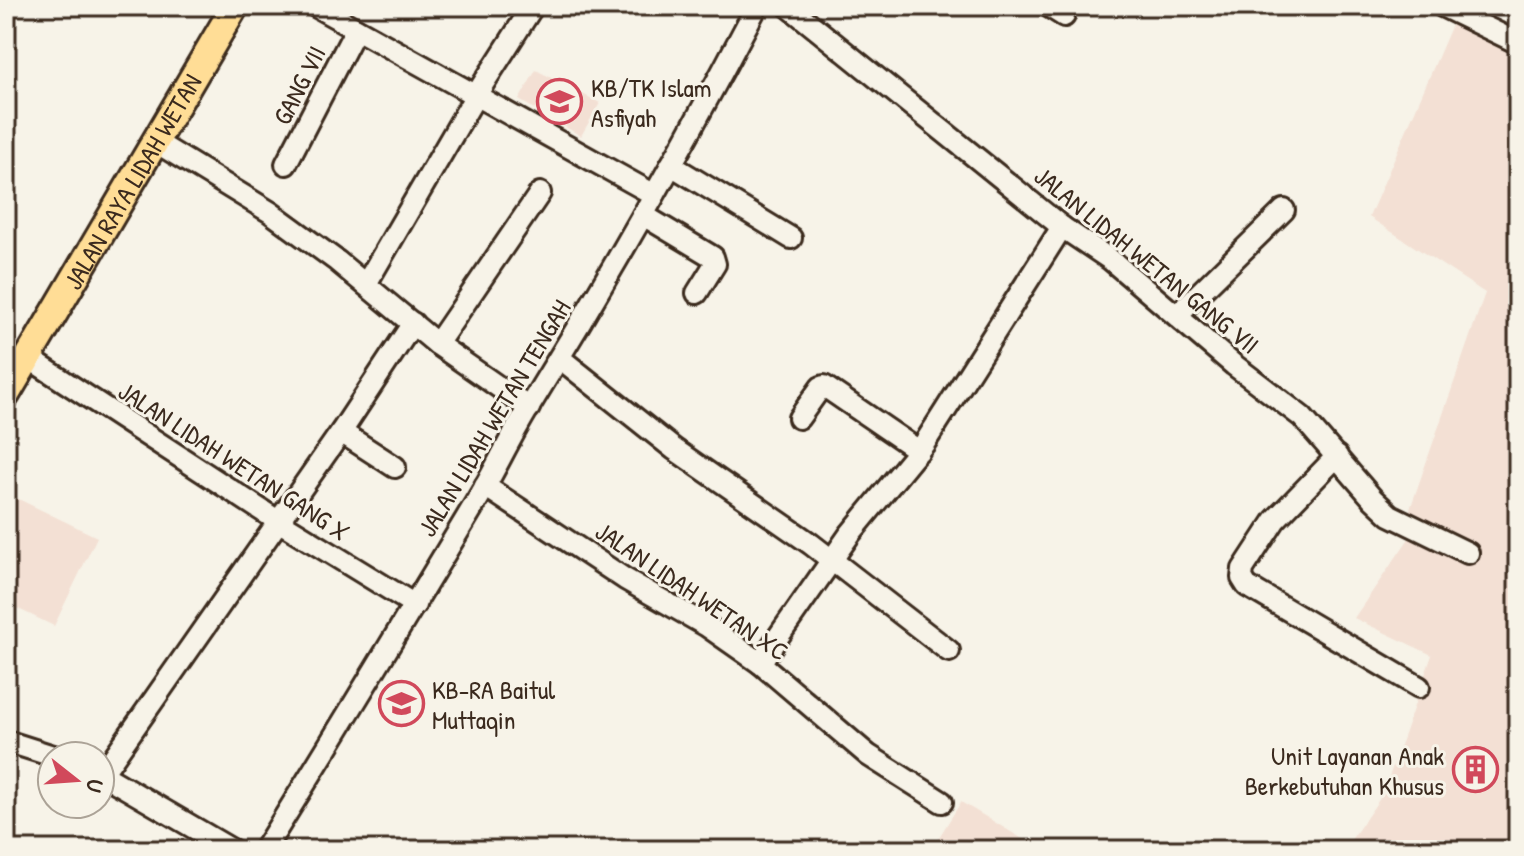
<svg xmlns="http://www.w3.org/2000/svg" width="1524" height="856" font-family="'Patrick Hand',sans-serif">
  <style>
    .built { fill: #f3e0d4 }
    .lines { fill: none; stroke-linecap: round; stroke-linejoin: round }
    .minor-casing { stroke: #3b2a1e; stroke-width: 26 }
    .major-casing { stroke: #3b2a1e; stroke-width: 32 }
    .minor { stroke: #f7f3e8; stroke-width: 20 }
    .major { stroke: #ffdd96; stroke-width: 26 }
    .labels { text-anchor: middle; dominant-baseline: central; stroke-width: 6; stroke-linejoin: round; paint-order: stroke }
    .street-label { font-size: 26px; fill: #3b2a1e; stroke: #f7f3e8 }
    .poi-label { font-size: 26px; fill: #3b2a1e; stroke: #f7f3e8; text-anchor: start }
  </style>
  <rect width="100%" height="100%" fill="#f7f3e8"/>
  <filter id="ink" filterUnits="userSpaceOnUse"><feTurbulence type="fractalNoise" baseFrequency=".0125" numOctaves="2"/><feDisplacementMap in="SourceGraphic" scale="16" xChannelSelector="R" yChannelSelector="G"/><feConvolveMatrix kernelMatrix="1 2 1 2 8 2 1 2 1" color-interpolation-filters="sRGB"/></filter>
  <g filter="url(#ink)">
    <g class="built">
      <path d="M1454 20 1518 48V850H1344L1383 794 1432 655 1354 618 1419 524 1408 515 1485 293 1369 217Z"/>
      <path d="M536 70 600 103 581 136 519 100Z"/>
      <path d="M6 493 97 537 54 626 6 603Z"/>
      <path d="M961 802 1041 850H931Z"/>
    </g>
    <g class="lines">
      <defs>
        <g id="minor">
          <path d="M315 6 653 194"/>
          <path d="M788 6 1062 227 1111 260 1234 365 1302 417 1373 499 1390 515 1468 553"/>
          <path d="M1048 6 1064 16"/>
          <path d="M1442 6 1518 43"/>
          <path d="M154 141 270 212 337 261 437 344 529 408"/>
          <path d="M286 164 356 29"/>
          <path d="M671 165 791 238"/>
          <path d="M643 215 713 257 715 264 697 293"/>
          <path d="M366 284 476 95 533 6"/>
          <path d="M1177 315 1284 210"/>
          <path d="M437 344 540 193"/>
          <path d="M27 357 278 521 415 605"/>
          <path d="M561 359 674 449 811 544 949 651"/>
          <path d="M799 418 821 387 824 386 919 451"/>
          <path d="M341 432 395 467"/>
          <path d="M1337 456 1275 520 1243 569 1242 578 1247 586 1419 687"/>
          <path d="M485 486 625 579 707 626 760 663 868 755 942 802"/>
          <path d="M760 663 850 534 924 444 1062 227"/>
          <path d="M6 741 53 756"/>
          <path d="M100 773 232 850"/>
          <path d="M102 774 341 432 413 323"/>
          <path d="M264 850C337 733 408 615 479 497 496 468 511 436 529 407 610 276 686 142 757 6"/>
        </g>
        <g id="major">
          <path id="s1" d="M6 395 235 6"/>
        </g>
      </defs>
      <use href="#minor" class="minor-casing"/>
      <use href="#major" class="major-casing"/>
      <use href="#minor" class="minor"/>
      <use href="#major" class="major"/>
    </g>
  </g>
  <defs>
    <symbol id="school-ring" viewBox="-11 -11 22 22"><circle r="9.5" fill="#f7f3e8" stroke="#d1495b" stroke-width="1.5"/><path d="M0-5L7-2L0 1L-7-2ZM-4 1L0 2.5L4 1V4Q0 6-4 4Z" fill="#d1495b"/></symbol>
    <symbol id="building-ring" viewBox="-11 -11 22 22"><circle r="9.5" fill="#f7f3e8" stroke="#d1495b" stroke-width="1.5"/><path d="M-4-6H4V6H1V3H-1V6H-4ZM-2.5-4.3h1.7v1.8h-1.7ZM.8-4.3h1.7v1.8H.8ZM-2.5-1h1.7V.8h-1.7ZM.8-1h1.7V.8H.8Z" fill="#d1495b"/></symbol>
  </defs>
  <g fill-rule="evenodd">
    <use href="#school-ring" x="534" y="76" width="51" height="51"/>
    <use href="#school-ring" x="376" y="678" width="51" height="51"/>
    <use href="#building-ring" x="1450" y="744" width="51" height="51"/>
  </g>
  <g class="labels">
    <g class="street-label">
      <text transform="translate(299 85) rotate(-63)">GANG VII</text>
      <text stroke="none"><textPath href="#s1" startOffset="248">JALAN RAYA LIDAH WETAN</textPath></text>
      <text transform="translate(1147 260) rotate(39)">JALAN LIDAH WETAN GANG VII</text>
      <text transform="translate(494 418) rotate(-59)">JALAN LIDAH WETAN TENGAH</text>
      <text transform="translate(234 461) rotate(33)">JALAN LIDAH WETAN GANG X</text>
      <text transform="translate(692 591) rotate(34)">JALAN LIDAH WETAN XC</text>
    </g>
    <g class="poi-label">
      <text x="591" y="87">KB/TK Islam<tspan x="591" dy="30">Asfiyah</tspan></text>
      <text x="432" y="689">KB-RA Baitul<tspan x="432" dy="30">Muttaqin</tspan></text>
      <text x="1444" y="755" text-anchor="end">Unit Layanan Anak<tspan x="1444" dy="30">Berkebutuhan Khusus</tspan></text>
    </g>
  </g>
  <rect width="1524" height="856" fill="none" stroke="#f7f3e8" stroke-width="32"/>
  <rect x="16" y="16" width="1492" height="824" fill="none" stroke="#3b2a1e" stroke-width="3" filter="url(#ink)"/>
  <g transform="translate(76 780) rotate(107)"><circle r="38" fill="#f7f3e8" stroke="#aca397" stroke-width="2"/>
  <path d="M0-6L14 30L0 20L-14 30Z" fill="#d1495b"/>
  <text y="-12" font-size="22" font-weight="bold" text-anchor="middle" fill="#3b2a1e">U</text>
  </g>
</svg>
